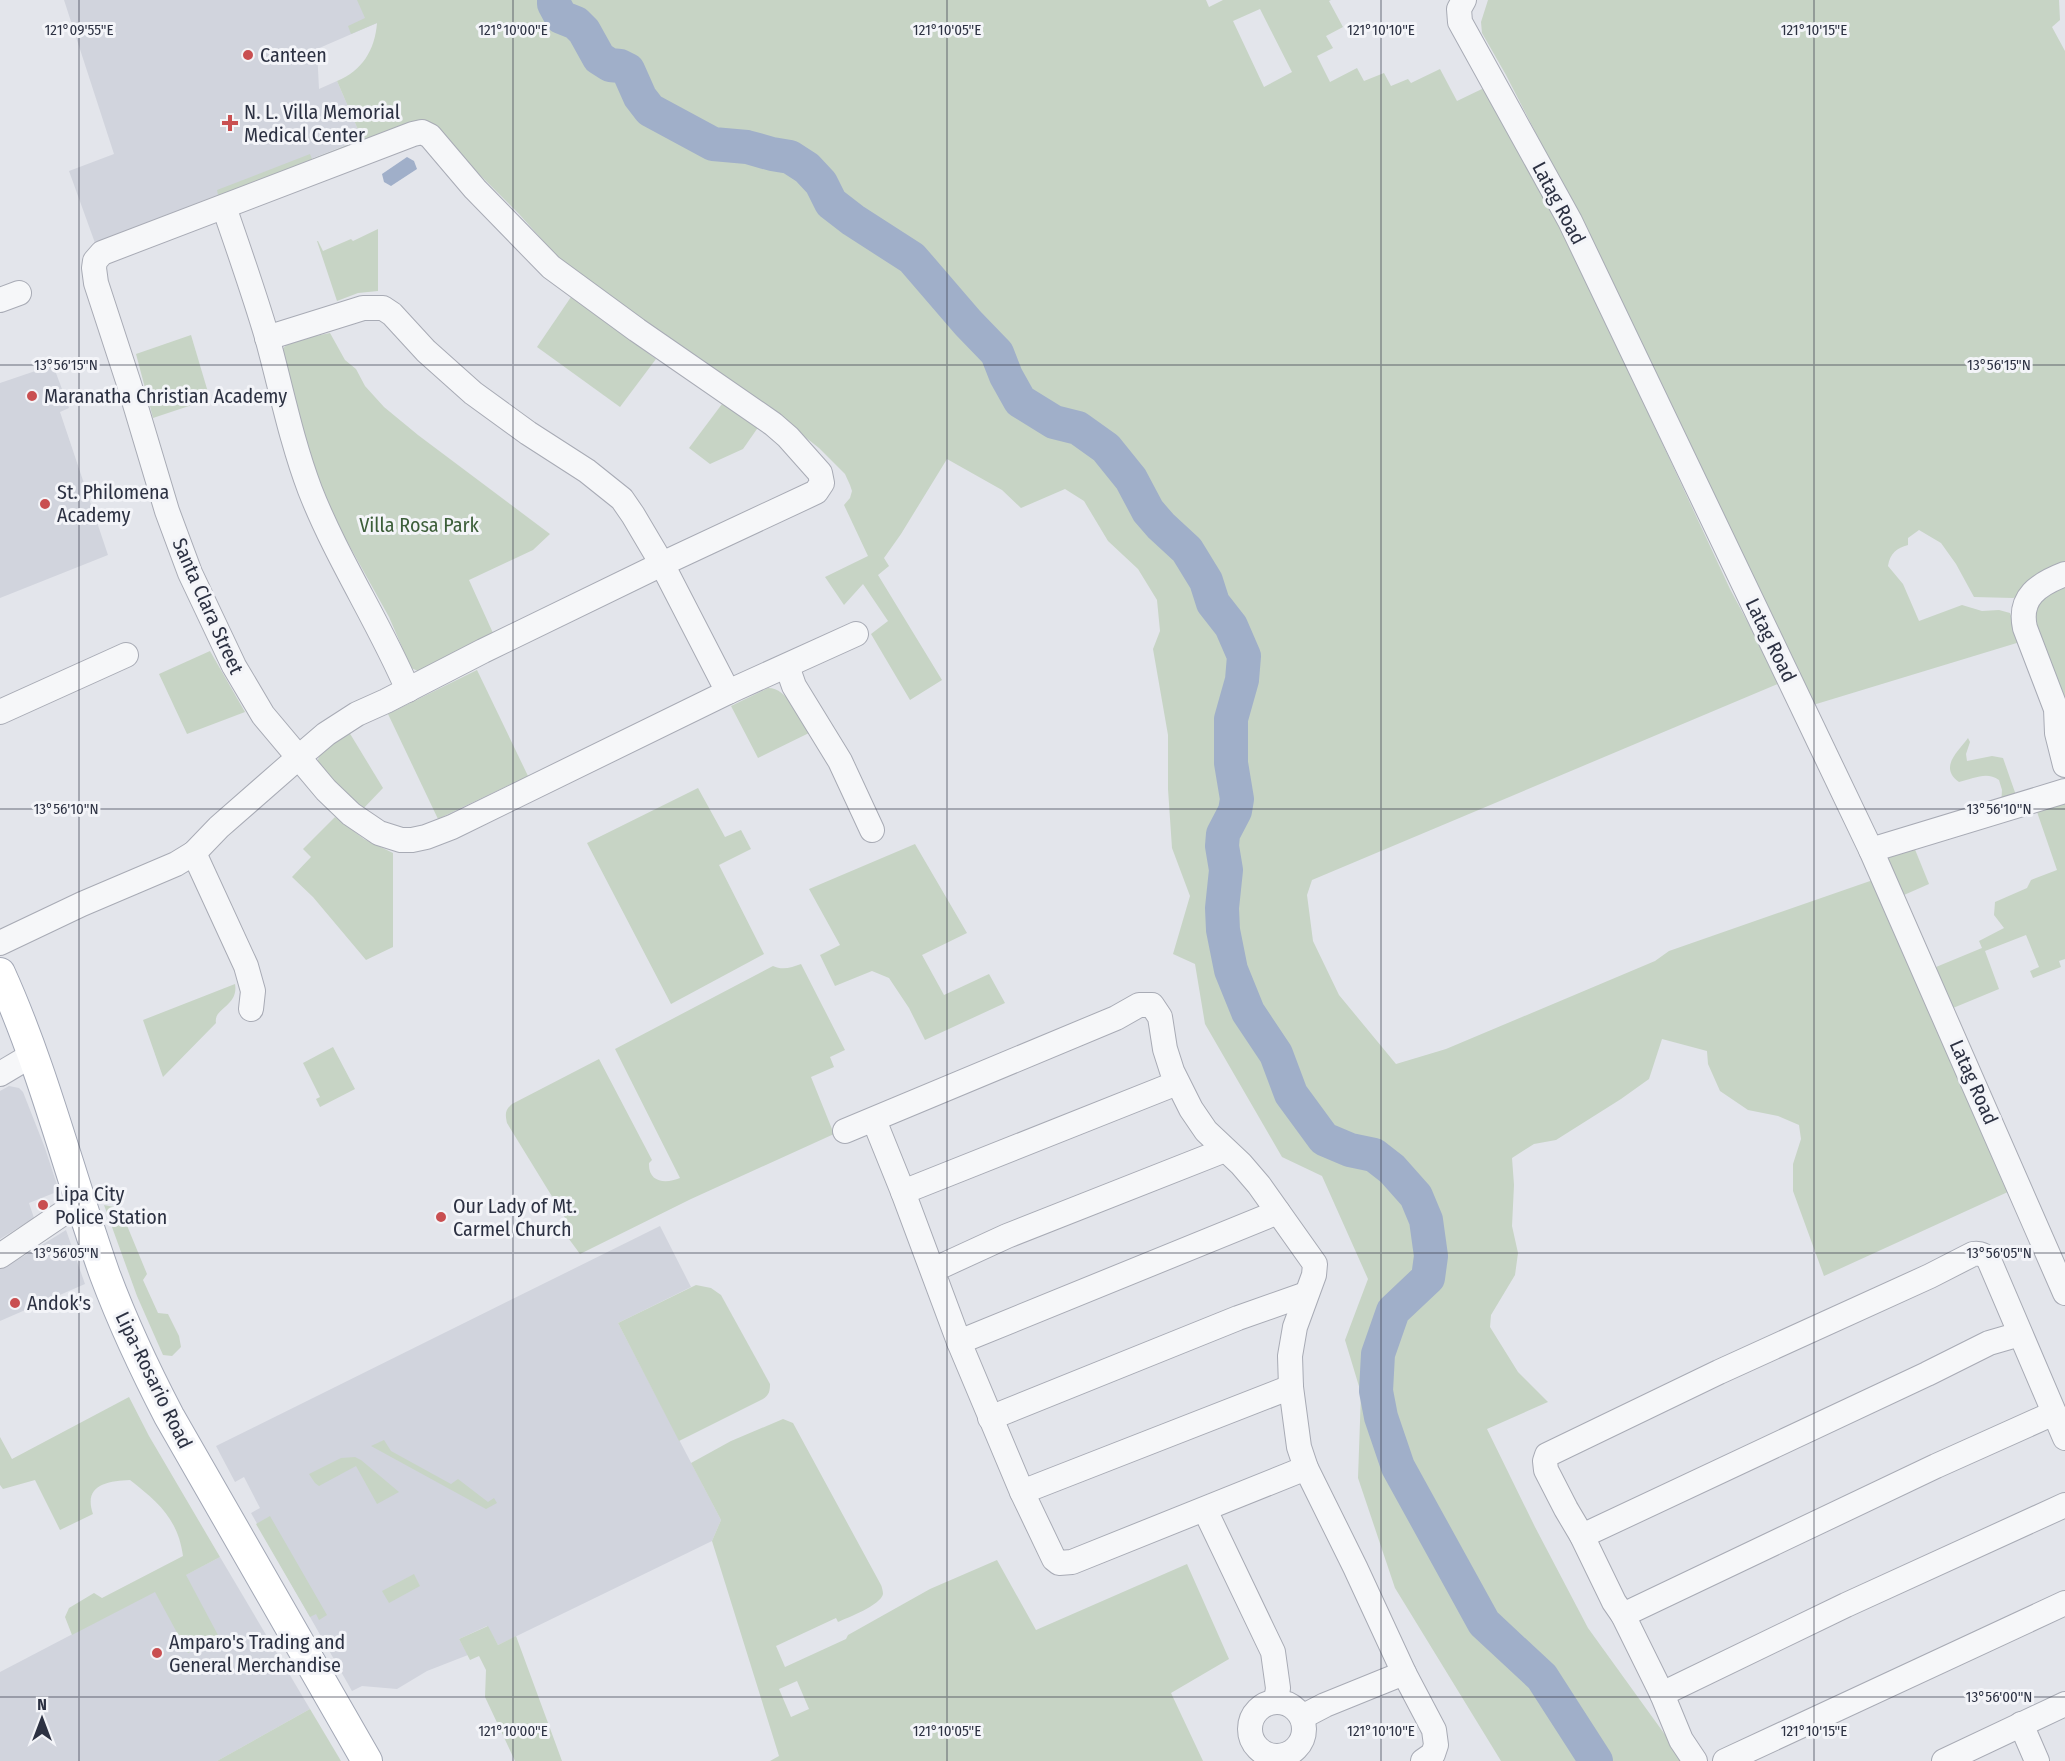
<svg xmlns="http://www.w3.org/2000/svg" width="2065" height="1761" font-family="'Fira Sans Condensed',sans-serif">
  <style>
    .built { fill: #d1d4dd }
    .green { fill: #c7d4c5; fill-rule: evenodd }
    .water { fill: #a0afc9 }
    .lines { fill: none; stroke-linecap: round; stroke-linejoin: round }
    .river { stroke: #a0afc9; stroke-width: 34 }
    .minor-casing { stroke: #a8abb5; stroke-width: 26 }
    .major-casing { stroke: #a3a8b6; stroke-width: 32 }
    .minor { stroke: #f6f7f9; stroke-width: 24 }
    .major { stroke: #fff; stroke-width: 30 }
    .ticks { fill: none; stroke: #2c3142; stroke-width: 1.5; stroke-opacity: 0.45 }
    .poi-dot { fill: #c94f51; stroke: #f3f4f8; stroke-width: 2 }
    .labels { text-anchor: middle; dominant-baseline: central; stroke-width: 6; stroke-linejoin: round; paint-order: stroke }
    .poi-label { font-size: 20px; fill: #2c3142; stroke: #f3f4f8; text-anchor: start }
    .street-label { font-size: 20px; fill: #2c3142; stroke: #f3f4f8 }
    .park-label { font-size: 20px; fill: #3c5e39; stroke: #f3f4f8 }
    .ticks-label { font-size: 15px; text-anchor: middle; fill: #2c3142; stroke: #f3f4f8; stroke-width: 6; stroke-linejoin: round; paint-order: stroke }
  </style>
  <rect width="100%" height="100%" fill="#e3e5eb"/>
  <g class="built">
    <path d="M64 0H366L377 23 317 49 319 89 337 81 362 139 95 243 69 171 114 154Z"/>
    <path d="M53 365 69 408 60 412 108 555 0 598V383Z"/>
    <path d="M9 1086 19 1088 23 1092 45 1148 59 1191 29 1203 34 1218 0 1239V1091Z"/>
    <path d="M660 1226 691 1287 618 1323 721 1520 712 1541 498 1645 487 1626 459 1639 468 1655 427 1671 397 1689 362 1686 352 1691 251 1513 260 1508 244 1477 235 1482 216 1446Z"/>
    <path d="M66 1230 85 1284 0 1321V1268L24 1256Z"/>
    <path d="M220 1557 310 1709 217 1761H0V1672Z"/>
  </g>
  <g class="green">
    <path d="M357 0H1206L1209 7 1223 0H1331L1329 1 1343 27 1326 36 1333 48 1317 56 1330 82 1357 68 1364 81 1384 73 1391 86 1408 79 1411 83 1440 69 1457 101 1484 88 1563 230 1730 589 1780 683 1312 880 1307 895 1313 941 1339 995 1396 1064 1446 1049 1655 961 1669 951 1873 880 2010 1191 1824 1276 1793 1191V1164L1801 1139 1799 1125 1778 1116 1748 1110 1720 1091 1708 1064 1707 1051 1662 1039 1649 1079 1621 1099 1556 1140 1534 1144 1512 1158 1514 1185 1512 1226 1518 1253 1515 1275 1491 1315 1490 1327 1518 1372 1548 1402 1487 1429 1535 1527 1588 1628 1684 1761H1501L1395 1588 1358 1478 1361 1393 1345 1340 1368 1279 1322 1176 1282 1157 1205 1024 1195 964 1173 954 1190 896 1172 848 1168 789V735L1153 649 1160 631 1157 600 1138 569 1108 541 1084 501 1065 489 1021 508 1002 490 947 459 901 534 884 558 889 566 878 575 942 680 910 700 871 634 888 621 863 584 844 605 825 577 868 556 844 505 850 498 852 491 850 485 845 474 819 448 776 414 564 264 519 214 437 132 158 219 218 195 217 190 310 154 312 159 362 139 337 81C362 71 375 50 377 23L351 34 348 26 365 18ZM1260 9 1292 72 1264 87 1233 21Z"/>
    <path d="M1488 0H2059L2060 20 2052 27 2065 51V562L2020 596 2013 598 1974 597 1956 564 1941 543 1919 530 1908 538V545C1897 548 1890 553 1888 566L1903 584 1919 621 1962 605 1982 611 1999 610 2010 613 2020 642 1813 705 1579 217 1506 75 1482 33 1481 22Z"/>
    <path d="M378 229V291L358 293 337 301 317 241H318L323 251 351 239 353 241Z"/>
    <path d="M571 297 656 359 620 407 537 347Z"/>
    <path d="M330 333 345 360 356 369 365 386 384 407 418 435 550 534 533 550 469 580 493 633 418 671 411 668 389 617 339 527 314 470 281 350 291 341Z"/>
    <path d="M191 335 210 399 153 418 136 354Z"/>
    <path d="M722 404 759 426 743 449 710 464 689 448Z"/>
    <path d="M2065 587V702L2032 611 2047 593Z"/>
    <path d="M210 651 245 712 187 734 159 674Z"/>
    <path d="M477 670 528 776 438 819 388 714Z"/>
    <path d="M768 688C788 688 800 718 809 733L758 758 731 706Z"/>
    <path d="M349 732 383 788 361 811 317 763 320 753Z"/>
    <path d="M1968 738 1970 742 1966 754 1967 761 1992 756 2003 758 2017 798 2001 806 2002 790 1999 780C1986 771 1974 779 1959 782 1938 767 1959 751 1968 738Z"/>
    <path d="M698 788 725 837 741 830 751 849 719 865 764 954 671 1004 587 843Z"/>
    <path d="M2065 800V959L2059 961 2061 967 2033 978 2030 971 2039 967 2026 935 1985 951 1999 989 1953 1008 1936 967 1982 948 1979 941 2004 928 1994 915 1995 902 2027 888 2031 880 2057 870 2036 809Z"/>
    <path d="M335 817 364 839 393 853V947L366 960 313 897 292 877 311 857 303 849Z"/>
    <path d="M915 844 967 933 922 955 944 995 989 974 1005 1003 925 1040 909 1008 889 978 872 971 835 986 820 955 840 945 809 889Z"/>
    <path d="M1914 847 1929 884 1904 895 1887 862 1888 858Z"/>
    <path d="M801 964 845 1050 830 1057 834 1067 811 1077 834 1134 691 1199 580 1254 566 1235 567 1223 564 1216 507 1123C505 1114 505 1110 512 1104L599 1059 652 1160 649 1163C648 1183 666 1184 680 1178L615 1049 773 966C783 971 792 967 801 964Z"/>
    <path d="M235 984C239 1006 213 1008 216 1023L163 1077 143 1020Z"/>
    <path d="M333 1047 355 1089 320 1107 316 1099 320 1097 303 1063Z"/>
    <path d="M104 1205 114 1207 121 1211 147 1274 143 1280 158 1313 168 1314 179 1336 181 1347 172 1356 163 1355 137 1296Z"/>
    <path d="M696 1285 711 1288 721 1295 770 1384C770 1391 769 1395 763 1399L679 1441 618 1323Z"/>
    <path d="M129 1397 149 1436 220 1557 186 1575 219 1637 188 1653 155 1592 72 1635 65 1617 69 1608 94 1593 102 1598 183 1556C178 1519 158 1502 130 1480 107 1481 83 1485 93 1514L60 1530 35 1480 3 1489 0 1485V1437L12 1459Z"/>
    <path d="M783 1419 793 1423 881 1585C882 1587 883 1592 883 1594 881 1605 847 1618 838 1622L836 1618 776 1646 785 1667 846 1639 848 1635 930 1589 997 1560 1036 1630 1187 1564 1229 1659 1171 1693 1203 1761H770L779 1756 712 1541 721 1520 691 1463 731 1441ZM797 1681 809 1709 791 1717 779 1689Z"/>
    <path d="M384 1440 391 1451 451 1484 458 1479 488 1502 494 1498 497 1503 486 1509 371 1446Z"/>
    <path d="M355 1457 361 1460 399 1492 377 1504 356 1466 319 1486 315 1483 309 1474 341 1458Z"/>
    <path d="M270 1516 327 1615 319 1620 316 1614 310 1617 256 1524Z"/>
    <path d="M414 1574 420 1586 389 1603 382 1591Z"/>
    <path d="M488 1626 498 1645 516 1636 562 1761H515L485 1697 486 1670 479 1656 470 1660 459 1639Z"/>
    <path d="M310 1709 341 1761H217Z"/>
  </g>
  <path class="water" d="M407 157 414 161 417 169 391 186 384 182 382 174Z"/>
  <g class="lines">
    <path class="river" d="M554 0V4L561 17 576 23 584 31 599 58 610 65 620 66 628 70 640 97 650 110 713 144 747 147 772 154 790 157 807 168 821 183 831 203 853 220 912 258 968 323 997 353 1006 376 1020 401 1054 422 1078 428 1106 448 1131 479 1148 511 1161 526 1187 550 1206 581 1213 603 1231 626 1244 656 1242 680 1231 719V763L1237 799 1235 811 1223 834 1222 846 1226 870 1222 908 1223 930 1231 970 1248 1012 1276 1054 1291 1094 1324 1139 1350 1150 1374 1155 1392 1169 1416 1196 1426 1220 1431 1256 1428 1278 1393 1311 1378 1354 1376 1391 1381 1417 1398 1467 1484 1623 1542 1677 1596 1761"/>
    <defs>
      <g id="minor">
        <path d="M1464 0 1459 9 1460 22 1570 221 1871 850 2065 1293"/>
        <path d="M224 207C239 250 254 293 267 337 281 388 291 440 310 490 337 559 379 622 408 690"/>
        <path d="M0 300 19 293"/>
        <path d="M267 338 363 308H383L392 314 426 351 473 393 528 433 587 471 622 499 633 515 662 564 728 692"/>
        <path d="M2065 574C2039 584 2018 597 2025 628L2056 709 2057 733 2065 765"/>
        <path d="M787 666 794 686 840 761 872 830"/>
        <path d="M0 712 126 655"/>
        <path d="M1871 850 2065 791"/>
        <path d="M194 853 246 966 253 991 251 1009"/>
        <path d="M0 943 82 904 176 864 194 853 219 827 299 757 326 734 357 714 386 701 483 651 662 564 816 492 822 483 820 473 788 437 773 424 637 330 551 267 475 189 430 136 422 132 413 134 102 253 95 261 94 268 96 283 129 384 167 511 190 573 234 666 263 715 326 790 351 814 379 833 401 840H412L426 837 452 827 728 692 856 634"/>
        <path d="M0 1074 32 1055"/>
        <path d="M874 1120 903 1192 959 1342 1022 1492 1054 1559 1059 1563 1072 1562 1306 1468"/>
        <path d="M845 1131 1116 1018 1139 1005H1152L1160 1017 1165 1049 1172 1071 1191 1109 1206 1131 1241 1164 1259 1185 1315 1264 1314 1275 1295 1327 1290 1356 1291 1387 1299 1447 1306 1468 1355 1567 1404 1673 1434 1730 1436 1745 1433 1754 1423 1761"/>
        <path d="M903 1192 1177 1083"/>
        <path d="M0 1256 81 1201"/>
        <path d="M933 1270 1007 1236 1225 1150"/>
        <path d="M959 1342 1278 1212"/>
        <path d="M990 1418 1238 1318 1306 1294"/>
        <path d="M1022 1492 1291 1387"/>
        <path d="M1205 1510 1273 1652 1278 1688 1276 1702"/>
        <path d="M1582 1536 1927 1374 1989 1343 2020 1334"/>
        <path d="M1623 1615 1936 1466 2054 1413"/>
        <path d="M1662 1694 1846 1605 2065 1505"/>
        <circle cx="1277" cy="1729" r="27"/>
        <path d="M1302 1717 1325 1705 1404 1673"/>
        <path d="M2021 1724 2037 1761"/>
        <path d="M1695 1761 1681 1740 1662 1694 1623 1615 1614 1602 1582 1536 1566 1509 1546 1470 1545 1461 1547 1455 1719 1372 1930 1276 1973 1254C1980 1253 1984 1254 1989 1260L2065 1438"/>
        <path d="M1725 1761 2065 1603"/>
        <path d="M1944 1761 2065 1704"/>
      </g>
      <path id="major" d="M0 973C44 1070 69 1174 105 1275 123 1323 145 1370 169 1416L367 1761"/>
    </defs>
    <use href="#minor" class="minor-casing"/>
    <use href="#major" class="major-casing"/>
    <use href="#minor" class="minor"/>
    <use href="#major" class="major"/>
  </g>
  <path class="ticks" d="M79 0V1761M513 0V1761M947 0V1761M1381 0V1761M1814 0V1761M0 365H2065M0 809H2065M0 1253H2065M0 1697H2065"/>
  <g class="poi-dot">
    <circle cx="248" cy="55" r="6"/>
    <path d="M227 114h6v6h6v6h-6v6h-6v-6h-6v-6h6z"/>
    <circle cx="32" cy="396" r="6"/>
    <circle cx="45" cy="504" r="6"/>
    <circle cx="43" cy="1205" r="6"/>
    <circle cx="441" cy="1217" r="6"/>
    <circle cx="15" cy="1303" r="6"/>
    <circle cx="157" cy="1653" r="6"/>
  </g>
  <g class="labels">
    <g class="poi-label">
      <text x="260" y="55">Canteen</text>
      <text x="244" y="112">N. L. Villa Memorial<tspan x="244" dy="23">Medical Center</tspan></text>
      <text x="44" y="396">Maranatha Christian Academy</text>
      <text x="57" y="492">St. Philomena<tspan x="57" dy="23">Academy</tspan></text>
      <text x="55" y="1194">Lipa City<tspan x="55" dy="23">Police Station</tspan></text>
      <text x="453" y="1206">Our Lady of Mt.<tspan x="453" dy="23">Carmel Church</tspan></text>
      <text x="27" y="1303">Andok's</text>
      <text x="169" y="1642">Amparo's Trading and<tspan x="169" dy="23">General Merchandise</tspan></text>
    </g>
    <g class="street-label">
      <text transform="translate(1559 203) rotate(62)">Latag Road</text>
      <text transform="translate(208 606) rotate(66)">Santa Clara Street</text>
      <text transform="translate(1771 640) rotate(64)">Latag Road</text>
      <text transform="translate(1974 1082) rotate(66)">Latag Road</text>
      <text transform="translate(154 1380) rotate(64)">Lipa-Rosario Road</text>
    </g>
    <g class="park-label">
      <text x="419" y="525">Villa Rosa Park</text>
    </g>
  </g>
  <g class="ticks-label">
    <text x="79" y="35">121°09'55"E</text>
    <text x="513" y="35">121°10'00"E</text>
    <text x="947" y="35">121°10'05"E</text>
    <text x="1381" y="35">121°10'10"E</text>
    <text x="1814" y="35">121°10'15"E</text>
    <text x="66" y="370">13°56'15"N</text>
    <text x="1999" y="370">13°56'15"N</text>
    <text x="66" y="814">13°56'10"N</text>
    <text x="1999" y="814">13°56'10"N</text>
    <text x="66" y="1258">13°56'05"N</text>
    <text x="1999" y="1258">13°56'05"N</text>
    <text x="1999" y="1702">13°56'00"N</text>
    <text x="513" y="1736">121°10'00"E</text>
    <text x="947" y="1736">121°10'05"E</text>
    <text x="1381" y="1736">121°10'10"E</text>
    <text x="1814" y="1736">121°10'15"E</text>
  </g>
  <g transform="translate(42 1719)" stroke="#f3f4f8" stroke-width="4.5" paint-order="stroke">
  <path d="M0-4.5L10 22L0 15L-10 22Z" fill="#2c3142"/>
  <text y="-9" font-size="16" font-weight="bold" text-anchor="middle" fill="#2c3142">N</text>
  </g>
</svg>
